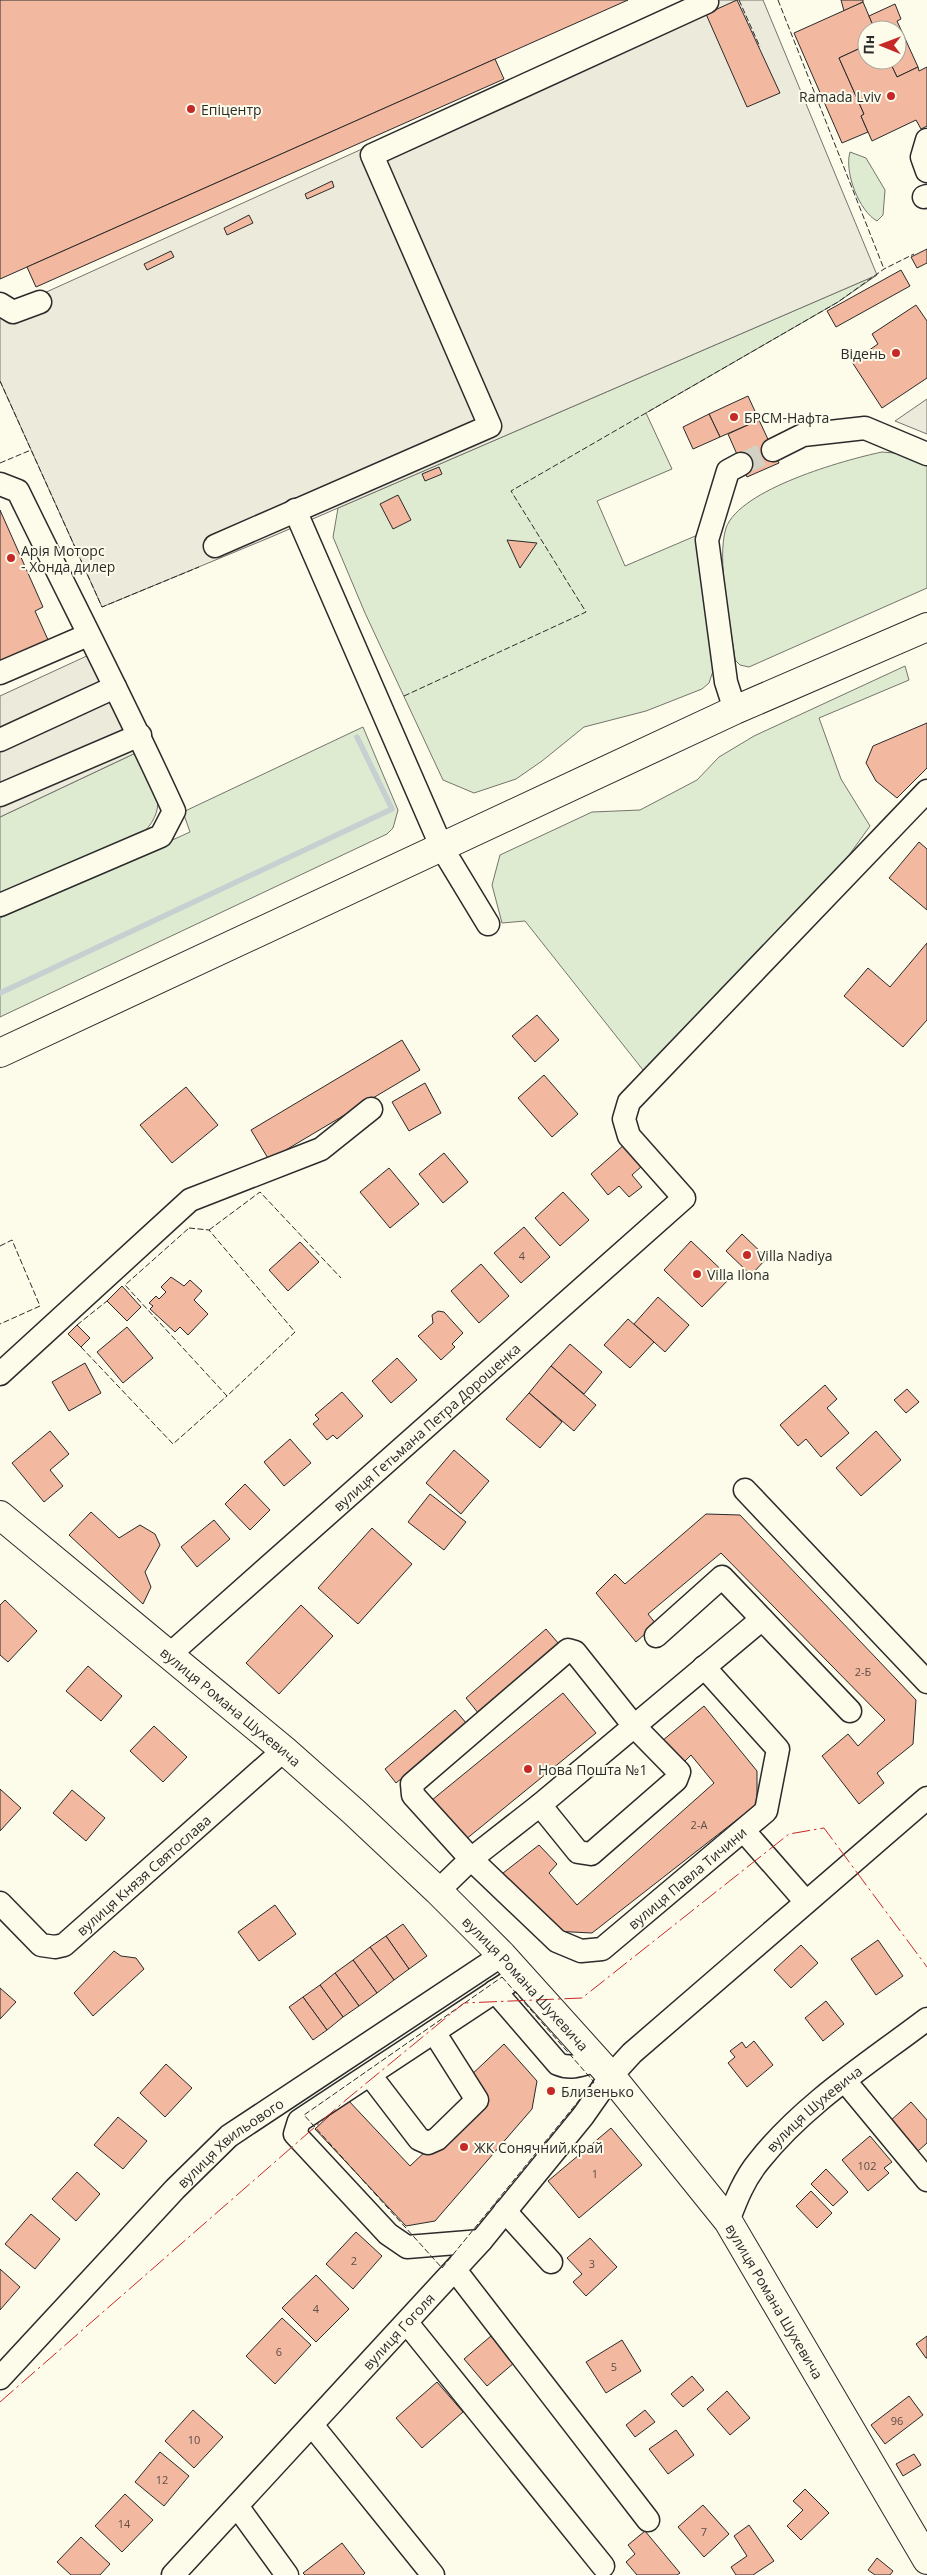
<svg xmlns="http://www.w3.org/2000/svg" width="927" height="2575" font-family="'Open Sans',sans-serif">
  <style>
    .green { fill: #deebd1; stroke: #74746e }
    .parking { fill: #eceadb; stroke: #74746e }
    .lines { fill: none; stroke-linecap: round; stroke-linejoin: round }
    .stream { stroke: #c7d0d0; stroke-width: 5.5 }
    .building { fill: #f2b8a0; stroke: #2b2b2b }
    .minor-tunnel { stroke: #d3d1c4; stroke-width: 22; stroke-dasharray: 22 11; stroke-linecap: butt }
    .minor-casing { stroke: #2b2b2b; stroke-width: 25 }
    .major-casing { stroke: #2b2b2b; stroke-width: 30 }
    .highway-casing { stroke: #2b2b2b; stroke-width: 30 }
    .minor { stroke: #fdfbea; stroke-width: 22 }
    .major { stroke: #fdfbea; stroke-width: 28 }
    .highway { stroke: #fdfbea; stroke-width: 28 }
    .fence { stroke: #2b2b2b; stroke-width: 1; stroke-dasharray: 6 2.5; stroke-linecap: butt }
    .power { stroke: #c62828; stroke-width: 1; stroke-dasharray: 18 4 2.5 4; stroke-linecap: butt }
    .poi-dot { fill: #c62828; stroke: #fdfbea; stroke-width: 2 }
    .labels { text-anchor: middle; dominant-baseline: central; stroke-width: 4; stroke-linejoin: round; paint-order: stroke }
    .number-label { font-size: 11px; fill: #5d4e48 }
    .poi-label { font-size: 14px; fill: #2b2b2b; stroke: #fdfbea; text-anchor: start }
    .street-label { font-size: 14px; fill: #2b2b2b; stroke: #fdfbea }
  </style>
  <rect width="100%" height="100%" fill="#fdfbea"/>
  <g class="green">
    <path d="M850 152 866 158 885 190 883 215 877 221C859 211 844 172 850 152Z"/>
    <path d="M877 275 838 302 646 413 672 469 597 501 625 566 700 534 714 668 709 683 702 689 646 711 584 727 542 761 516 779 474 793 443 780 365 613 333 537 338 508Z"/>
    <path d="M882 452 906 454 927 463V588L749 667 740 665 735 660C731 626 716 560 726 528 740 489 844 460 882 452Z"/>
    <path d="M905 666 909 680 819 718 841 779 870 826 821 894 647 1075 525 921 502 923 492 885 500 855 592 812 640 810 697 780 719 757 754 736Z"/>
    <path d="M363 727 398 810 393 828 387 834 0 1017V918L190 832 183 812Z"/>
    <path d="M142 750C153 783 171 805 143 833L0 893V817Z"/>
  </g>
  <g class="parking">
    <path d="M691 0H763L877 275 271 537 102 607 0 381V313Z"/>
    <path d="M927 399V434L895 421Z"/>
    <path d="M91 654 142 750 0 817V696Z"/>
  </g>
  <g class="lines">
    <path class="stream" d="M0 993 392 809 357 737"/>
  </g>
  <g class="building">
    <path d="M0 0H628L0 279Z"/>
    <path d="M737 0 780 93 747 107 706 14Z"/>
    <path d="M841 0H863V2L844 11Z"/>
    <path d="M863 2 875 30H867V45L839 58 864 114 861 116 868 132 842 143 794 33Z"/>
    <path d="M895 4 901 19 897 21 918 67 897 77 889 60H897V30H875L869 16Z"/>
    <path d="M867 45V60H889L897 77 918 67 919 71 927 67V126L921 129 916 120 872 141 861 116 864 114 839 58Z"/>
    <path d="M495 59 504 79 36 287 27 267Z"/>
    <path d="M332 181 334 187 307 199 305 194Z"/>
    <path d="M249 215 253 223 227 235 224 228Z"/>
    <path d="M927 249V263L917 268 911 257Z"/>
    <path d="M171 251 174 257 147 270 144 264Z"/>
    <path d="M901 270 910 286 836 327 827 311Z"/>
    <path d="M916 305 927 321V378L882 408 852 362 878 344 872 334Z"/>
    <path d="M748 396 759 420 720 437 709 414Z"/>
    <path d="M709 414 720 437 693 449 683 427Z"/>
    <path d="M759 420 779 463 747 477 728 434Z"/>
    <path d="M439 467 442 474 425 481 422 474Z"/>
    <path d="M398 495 411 520 393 529 380 504Z"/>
    <path d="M0 510 43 607 35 611 49 642 0 664Z"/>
    <path d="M507 540 537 543 520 568Z"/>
    <path d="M927 723V768L897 798 876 781 866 763 873 746Z"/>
    <path d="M919 842 927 849V910L889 878Z"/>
    <path d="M927 943V1020L903 1047 844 996 868 968 890 987Z"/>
    <path d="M537 1015 559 1040 535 1062 512 1036Z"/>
    <path d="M402 1040 420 1070 269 1160 251 1130Z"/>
    <path d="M544 1075 578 1114 552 1137 518 1098Z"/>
    <path d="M425 1083 441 1113 409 1131 392 1102Z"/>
    <path d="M186 1087 218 1125 172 1163 140 1125Z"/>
    <path d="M625 1144 643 1165 632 1175 642 1187 629 1197 619 1186 608 1195 591 1174Z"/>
    <path d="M444 1153 468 1182 443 1203 419 1174Z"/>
    <path d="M389 1168 419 1204 390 1228 360 1192Z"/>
    <path d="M563 1192 589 1220 560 1246 535 1218Z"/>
    <path d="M524 1227 550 1257 521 1283 494 1253Z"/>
    <path d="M742 1234 767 1258 751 1275 726 1251Z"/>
    <path d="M691 1241 730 1278 702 1307 664 1270Z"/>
    <path d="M300 1242 319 1262 288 1291 269 1270Z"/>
    <path d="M481 1264 509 1296 479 1323 451 1291Z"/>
    <path d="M171 1277 184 1286 190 1280 202 1291 194 1300 208 1314 188 1335 180 1327 175 1332 150 1309 153 1306 149 1303 156 1296 159 1299 166 1292 161 1287Z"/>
    <path d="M122 1286 141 1307 127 1321 107 1301Z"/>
    <path d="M658 1297 689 1325 665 1352 634 1324Z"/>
    <path d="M438 1311 444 1312 463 1333 452 1344 455 1347 441 1360 418 1336 433 1323 432 1315Z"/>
    <path d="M628 1319 654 1342 630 1368 604 1345Z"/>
    <path d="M77 1325 90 1338 81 1347 68 1334Z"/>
    <path d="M127 1327 153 1358 123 1383 97 1352Z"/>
    <path d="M570 1344 602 1372 584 1394 551 1366Z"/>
    <path d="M397 1358 417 1380 391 1403 372 1381Z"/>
    <path d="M85 1363 101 1393 69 1411 52 1382Z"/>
    <path d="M551 1366 596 1405 574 1431 529 1393Z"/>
    <path d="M825 1385 837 1399 827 1408 849 1433 821 1457 806 1439 798 1446 780 1425Z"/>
    <path d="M907 1389 919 1402 906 1413 894 1400Z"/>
    <path d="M342 1392 363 1416 337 1439 333 1435 327 1440 313 1424 319 1419 315 1415Z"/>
    <path d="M529 1393 562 1422 540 1448 506 1419Z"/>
    <path d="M50 1431 69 1454 50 1470 63 1486 44 1502 12 1463Z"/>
    <path d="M876 1431 901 1460 861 1496 836 1468Z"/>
    <path d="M290 1439 311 1463 284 1486 264 1462Z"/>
    <path d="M454 1450 489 1481 461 1514 426 1483Z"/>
    <path d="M245 1484 270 1510 250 1530 225 1504Z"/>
    <path d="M430 1494 466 1522 444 1550 408 1522Z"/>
    <path d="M91 1512 119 1538 140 1525 155 1534 160 1545 145 1572 151 1587 143 1604 69 1535Z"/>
    <path d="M706 1514 740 1515 916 1700 913 1744 877 1773 884 1783 859 1804 822 1756 848 1734 858 1746 885 1720 721 1553 648 1614 656 1624 636 1642 596 1593 615 1574 625 1584Z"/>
    <path d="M214 1520 230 1539 197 1567 181 1547Z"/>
    <path d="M372 1528 412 1564 358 1624 318 1588Z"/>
    <path d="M5 1600 37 1631 8 1662 0 1655V1605Z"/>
    <path d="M301 1605 333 1636 279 1694 246 1663Z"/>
    <path d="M546 1629 559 1644 479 1714 466 1698Z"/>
    <path d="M88 1666 122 1696 101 1721 66 1691Z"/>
    <path d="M563 1693 596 1733 465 1840 432 1800Z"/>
    <path d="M704 1706 757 1771V1804L592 1933 552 1931 498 1877 539 1845 557 1864 549 1873 577 1905 714 1783 691 1755 682 1764 662 1741Z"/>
    <path d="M455 1710 467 1724 396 1783 385 1769Z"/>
    <path d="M154 1726 187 1757 163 1782 130 1751Z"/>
    <path d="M0 1789 21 1808 0 1831Z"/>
    <path d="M72 1790 105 1818 86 1841 53 1813Z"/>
    <path d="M275 1905 296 1934 259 1961 238 1932Z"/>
    <path d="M403 1924 427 1956 409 1969 386 1936Z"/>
    <path d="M386 1936 409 1969 394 1980 370 1947Z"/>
    <path d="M878 1940 903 1976 876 1995 851 1959Z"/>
    <path d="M801 1945 818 1963 791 1988 774 1970Z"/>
    <path d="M370 1947 394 1980 377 1993 353 1960Z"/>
    <path d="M114 1951 121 1956 136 1958 144 1969 93 2016 74 1993Z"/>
    <path d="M353 1960 377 1993 359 2006 335 1973Z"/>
    <path d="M335 1973 359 2006 343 2017 320 1985Z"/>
    <path d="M320 1985 343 2017 327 2030 303 1997Z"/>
    <path d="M0 1988 16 2002 0 2019Z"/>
    <path d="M303 1997 327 2030 313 2040 289 2007Z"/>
    <path d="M826 2001 844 2024 823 2041 805 2018Z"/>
    <path d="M754 2041 773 2065 747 2087 728 2063 735 2057 730 2051 742 2042 746 2048Z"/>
    <path d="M504 2044 537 2081 532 2109 435 2221 406 2226 315 2129 347 2099 410 2166 485 2095 468 2078Z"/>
    <path d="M166 2064 192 2088 165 2117 140 2093Z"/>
    <path d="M911 2102 927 2120V2143L918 2151 890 2121Z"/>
    <path d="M118 2117 147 2141 123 2169 94 2145Z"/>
    <path d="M611 2128 642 2165 579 2218 548 2181Z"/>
    <path d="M870 2136 892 2162 884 2168 889 2173 868 2191 842 2160Z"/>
    <path d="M826 2169 848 2192 833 2206 811 2184Z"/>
    <path d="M77 2172 100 2194 76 2221 52 2199Z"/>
    <path d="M811 2191 832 2213 817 2228 796 2206Z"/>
    <path d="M31 2214 60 2239 35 2269 5 2244Z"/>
    <path d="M356 2232 382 2256 353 2289 326 2264Z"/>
    <path d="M590 2238 617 2267 586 2296 573 2282 582 2274 567 2258Z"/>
    <path d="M0 2269 20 2287 0 2310Z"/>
    <path d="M316 2275 349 2309 316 2342 282 2308Z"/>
    <path d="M282 2318 311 2345 275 2384 246 2356Z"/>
    <path d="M491 2336 514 2363 487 2386 464 2359Z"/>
    <path d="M927 2336V2358H926L916 2344Z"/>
    <path d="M622 2340 641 2371 606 2393 586 2362Z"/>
    <path d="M692 2376 704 2390 683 2407 671 2394Z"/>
    <path d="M437 2382 463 2412 422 2448 396 2418Z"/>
    <path d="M727 2391 750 2418 730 2435 707 2409Z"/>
    <path d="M909 2396 923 2415 885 2444 871 2425Z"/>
    <path d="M193 2410 223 2437 194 2468 165 2441Z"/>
    <path d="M645 2410 655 2422 635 2437 626 2425Z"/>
    <path d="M676 2430 694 2455 668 2474 649 2449Z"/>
    <path d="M160 2452 189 2476 164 2506 135 2482Z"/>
    <path d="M914 2454 921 2465 903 2476 896 2464Z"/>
    <path d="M805 2489 829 2513 801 2540 787 2526 803 2510 793 2501Z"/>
    <path d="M125 2494 153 2520 122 2552 95 2526Z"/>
    <path d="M703 2505 729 2534 704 2557 678 2527Z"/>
    <path d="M749 2525 774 2561 753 2575H736L731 2567 747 2556 734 2536Z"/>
    <path d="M645 2531 680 2573 677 2575H637L626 2562 635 2554 628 2545Z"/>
    <path d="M81 2537 110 2564 100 2575H71L57 2562Z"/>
    <path d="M342 2543 365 2573 363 2575H305L303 2573Z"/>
    <path d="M877 2558 893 2571 890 2575H875L868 2570Z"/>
  </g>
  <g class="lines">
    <path class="minor-tunnel" d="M741 464 773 450"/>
    <defs>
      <g id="minor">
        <path d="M927 140 922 157 927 171"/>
        <path d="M924 197 927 196"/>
        <path d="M0 304 13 312 40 302"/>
        <path d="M773 450 803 435 865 428 927 454"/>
        <path d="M0 484 18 491C70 598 125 703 174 811L161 836 0 905"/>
        <path d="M295 510 442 848 488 924"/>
        <path d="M215 546 490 426 372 155 707 2"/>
        <path d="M0 673 88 635"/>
        <path d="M735 710 726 682 707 540 728 471 741 464"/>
        <path d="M0 740 115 687"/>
        <path d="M0 795 140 735"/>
        <path d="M0 1374 190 1200 321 1149 371 1109"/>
        <path d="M745 1490 927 1682"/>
        <path d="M656 1636 722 1577 850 1711"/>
        <path id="s1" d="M169 1655 684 1198 629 1136 624 1119 629 1102 927 791"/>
        <path id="s2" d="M540 1805 578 1852 591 1854 676 1780 679 1772 634 1726 575 1652 568 1650 412 1784 413 1795 471 1859 557 1941 581 1951 602 1949 766 1811 778 1749 704 1667"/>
        <path d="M744 1831 806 1902"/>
        <path d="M438 1891 471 1859 540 1805 762 1619"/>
        <path id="s3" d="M0 1903 41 1945 55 1947 64 1945 284 1750"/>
        <path d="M495 1991 558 2064C572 2070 583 2064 597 2060"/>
        <path d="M370 2075 419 2139 428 2143 437 2139 477 2100 434 2032"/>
        <path d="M845 2081 927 2180"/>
        <path d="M505 2211 551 2262"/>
        <path id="s4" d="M728 2221C736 2200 744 2179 759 2161 804 2104 869 2063 927 2019"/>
        <path d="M481 2241 407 2247 388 2234 295 2134 299 2121 520 1975"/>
        <path d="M455 2270 648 2520"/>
        <path d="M407 2323 603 2566"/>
        <path id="s5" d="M0 2378 175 2189 229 2136 502 1955"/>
        <path d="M312 2425 433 2575"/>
        <path d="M237 2506 287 2575"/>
        <path id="s6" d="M173 2575 481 2241 583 2116 611 2076 632 2053 927 1798"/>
      </g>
      <g id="major">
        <path id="s7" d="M0 1515 284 1750 354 1812 438 1891 502 1955 611 2076 728 2221 927 2560"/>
      </g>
      <path id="highway" d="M0 1053 735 710 927 627"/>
    </defs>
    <use href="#minor" class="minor-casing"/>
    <use href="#major" class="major-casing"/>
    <use href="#highway" class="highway-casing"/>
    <use href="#minor" class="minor"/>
    <use href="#major" class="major"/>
    <use href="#highway" class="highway"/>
    <g class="fence">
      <path d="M739 0 760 47"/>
      <path d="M778 0 884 269"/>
      <path d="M0 381 102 607 199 567"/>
      <path d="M0 463 31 450"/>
      <path d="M404 696 586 612 511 491 838 302 884 269 914 254"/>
      <path d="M189 1228 209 1230 295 1332 227 1396 125 1285Z"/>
      <path d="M209 1230 260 1192 341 1278"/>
      <path d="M0 1246 12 1240 40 1306 0 1324"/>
      <path d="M77 1325 107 1301"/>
      <path d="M81 1347 173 1444 227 1396"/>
      <path d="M502 1977 594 2082 442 2268 304 2115Z"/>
    </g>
    <path class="power" d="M0 2402 347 2099 464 2003 582 1998 789 1834 824 1828 927 1967"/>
  </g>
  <g class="poi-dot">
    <circle cx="891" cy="96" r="5"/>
    <circle cx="191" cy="109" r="5"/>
    <circle cx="896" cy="353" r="5"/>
    <circle cx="734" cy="417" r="5"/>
    <circle cx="11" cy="558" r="5"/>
    <circle cx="747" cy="1255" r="5"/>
    <circle cx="697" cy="1274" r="5"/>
    <circle cx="528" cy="1769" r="5"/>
    <circle cx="551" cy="2091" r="5"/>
    <circle cx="464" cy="2147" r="5"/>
  </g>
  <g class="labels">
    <g class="number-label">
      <text x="522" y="1255">4</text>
      <text x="863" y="1671">2-Б</text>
      <text x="699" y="1824">2-А</text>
      <text x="867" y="2165">102</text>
      <text x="595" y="2173">1</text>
      <text x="354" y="2260">2</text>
      <text x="592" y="2263">3</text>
      <text x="316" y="2308">4</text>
      <text x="279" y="2351">6</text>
      <text x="614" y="2366">5</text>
      <text x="897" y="2420">96</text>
      <text x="194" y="2439">10</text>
      <text x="162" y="2479">12</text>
      <text x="124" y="2523">14</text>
      <text x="704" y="2531">7</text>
    </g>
    <g class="poi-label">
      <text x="881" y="96" text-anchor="end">Ramada Lviv</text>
      <text x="201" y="109">Епіцентр</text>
      <text x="886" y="353" text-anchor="end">Відень</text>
      <text x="744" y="417">БРСМ-Нафта</text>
      <text x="21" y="550">Арія Моторс<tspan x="21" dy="16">- Хонда дилер</tspan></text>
      <text x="757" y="1255">Villa Nadiya</text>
      <text x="707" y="1274">Villa Ilona</text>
      <text x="538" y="1769">Нова Пошта №1</text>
      <text x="561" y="2091">Близенько</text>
      <text x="474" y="2147">ЖК Сонячний край</text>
    </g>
    <g class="street-label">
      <text stroke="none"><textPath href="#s1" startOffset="344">вулиця Гетьмана Петра Дорошенка</textPath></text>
      <text stroke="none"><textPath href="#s7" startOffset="300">вулиця Романа Шухевича</textPath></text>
      <text stroke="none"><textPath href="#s3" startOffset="188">вулиця Князя Святослава</textPath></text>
      <text stroke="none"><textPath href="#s2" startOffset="941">вулиця Павла Тичини</textPath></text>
      <text stroke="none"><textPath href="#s7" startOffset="705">вулиця Романа Шухевича</textPath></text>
      <text stroke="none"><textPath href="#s4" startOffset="144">вулиця Шухевича</textPath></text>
      <text stroke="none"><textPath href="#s5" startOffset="330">вулиця Хвильового</textPath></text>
      <text stroke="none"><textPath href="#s7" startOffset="1110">вулиця Романа Шухевича</textPath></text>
      <text stroke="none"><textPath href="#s6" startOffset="332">вулиця Гоголя</textPath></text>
    </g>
  </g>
  <g transform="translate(882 45) rotate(271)"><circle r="24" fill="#fdfbea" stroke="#a9a89e"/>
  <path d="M0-4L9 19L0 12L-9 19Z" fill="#c62828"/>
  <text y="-8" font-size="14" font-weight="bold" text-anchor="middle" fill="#2b2b2b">Пн</text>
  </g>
</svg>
